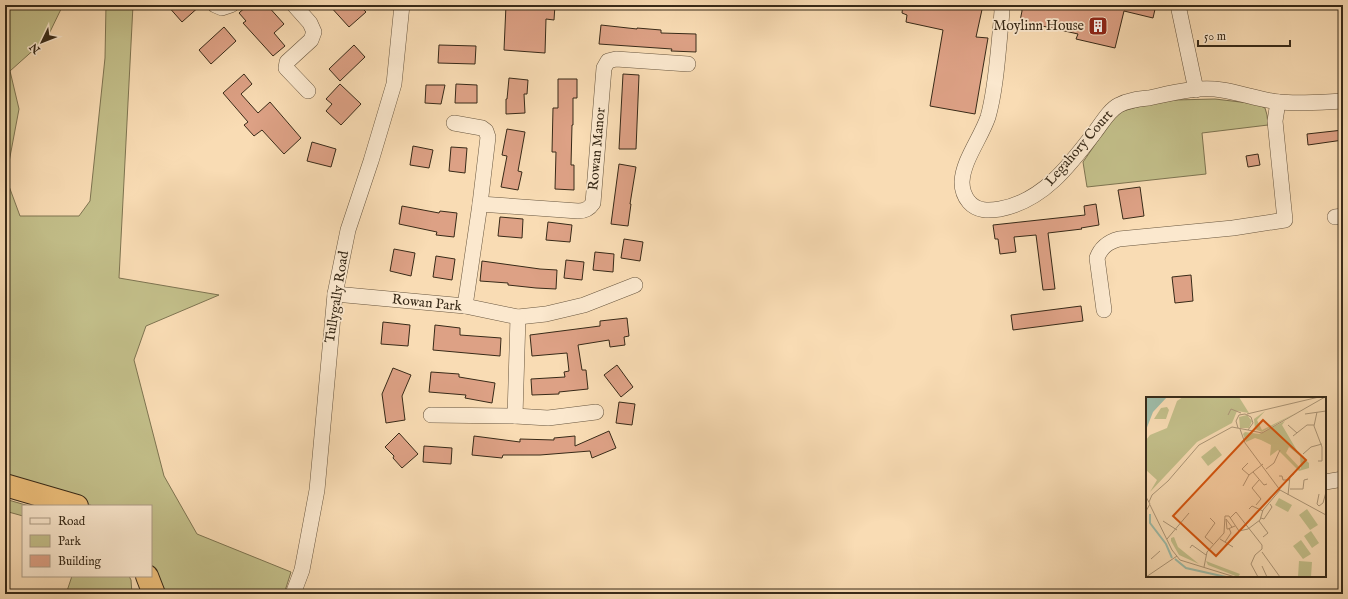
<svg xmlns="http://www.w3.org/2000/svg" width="1348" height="599" font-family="'IM FELL English',serif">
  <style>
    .green { fill: #c3bf8a; stroke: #7e7451 }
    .building { fill: #dda185; stroke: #382a18 }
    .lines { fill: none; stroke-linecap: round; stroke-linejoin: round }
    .minor-casing { stroke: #68563f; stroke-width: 16 }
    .highway-casing { stroke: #382a18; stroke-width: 24 }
    .minor { stroke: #fbe8ce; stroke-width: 15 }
    .highway { stroke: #ecbe7a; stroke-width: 22 }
    .labels { text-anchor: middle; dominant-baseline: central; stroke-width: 3.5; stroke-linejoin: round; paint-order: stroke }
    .poi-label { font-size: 14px; fill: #382a18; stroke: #fbe8ce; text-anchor: end }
    .street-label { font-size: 14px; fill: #382a18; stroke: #fbe8ce }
    .inset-river { fill: none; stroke: #9ebca9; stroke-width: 2 }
    .inset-road { fill: none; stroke: #ac9576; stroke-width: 1 }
    .view { fill: #d6540d; fill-opacity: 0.15; stroke: #d6540d; stroke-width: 2 }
    .inset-edge { fill: none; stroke: #382a18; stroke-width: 2 }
  </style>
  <rect width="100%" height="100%" fill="#f9dcb4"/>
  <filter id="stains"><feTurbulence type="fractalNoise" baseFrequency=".005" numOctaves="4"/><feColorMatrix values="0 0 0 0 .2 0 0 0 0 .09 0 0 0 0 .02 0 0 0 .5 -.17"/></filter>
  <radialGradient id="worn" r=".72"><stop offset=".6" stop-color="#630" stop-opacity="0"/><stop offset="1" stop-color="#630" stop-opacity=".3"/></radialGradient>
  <g class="green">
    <path d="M5 5H63L47 38 10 71 19 109 6 178 20 216H79L90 201 105 58 106 5H133L119 278 219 295 146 326 134 360 164 476 197 534 291 572 284 594H162L151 565V506H93L5 475Z"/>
    <path d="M1215 99 1257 104 1265 108 1267 115 1268 125 1202 133 1206 174 1087 187 1083 162 1112 120 1120 112 1137 107 1174 100Z"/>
    <path d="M5 499 29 506H23V516L5 511Z"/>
    <path d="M72 576H129L131 580 132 594H66Z"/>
  </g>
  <g class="building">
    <path d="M167 5H201L182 22Z"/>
    <path d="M248 5H267L284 24 274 33 285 46 273 56 243 23 246 21 239 13Z"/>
    <path d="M329 5H359L366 12 349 27Z"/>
    <path d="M506 5H555L554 20 546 19 545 53 504 50Z"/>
    <path d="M903 5H983L976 37 988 38 975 114 930 106 943 30 906 22 907 15 902 13Z"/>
    <path d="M1021 5H1156L1153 18 1124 11 1115 48 1076 39 1078 34 1020 21 1022 11Z"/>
    <path d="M601 25 637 29V28L661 30V33L696 34V52L671 51 672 49 599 44Z"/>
    <path d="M224 27 236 41 211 64 199 50Z"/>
    <path d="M354 45 365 57 340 81 329 69Z"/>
    <path d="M439 45 476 46 475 64 438 63Z"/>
    <path d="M244 74 252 84 241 94 258 113 270 102 301 138 284 154 262 130 254 136 244 125 248 122 223 93Z"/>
    <path d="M623 74 639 75 636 149H619Z"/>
    <path d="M509 78 528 80 527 94H524L525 113 506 114V99H507Z"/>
    <path d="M558 79H577V98H573V125H572L571 165H574V190L555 189 556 152H552L553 108H558Z"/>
    <path d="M340 84 361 104 341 125 326 111 332 104 326 99Z"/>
    <path d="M456 84 477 85V103H455Z"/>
    <path d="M426 85H445L441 104 425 103Z"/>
    <path d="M507 129 525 132 518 171 522 172 518 190 501 187 507 156 502 155Z"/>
    <path d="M1343 130V140L1308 145 1307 134Z"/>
    <path d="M312 142 336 149 331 167 307 161Z"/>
    <path d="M413 146 433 150 429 168 410 165Z"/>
    <path d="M451 147 467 148 465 173 449 171Z"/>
    <path d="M1258 154 1260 165 1248 167 1246 156Z"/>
    <path d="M619 164 636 167 630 204H631L628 226 611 224Z"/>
    <path d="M1140 187 1144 216 1123 219 1118 190Z"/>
    <path d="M1096 204 1099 225 1081 228 1082 229 1048 233 1055 289 1043 290 1036 235 1014 237 1016 252 1000 254 998 239H995L993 225 1085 215 1084 206Z"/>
    <path d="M402 206 439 213 440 211 457 213 454 237 436 235 437 232 399 224Z"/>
    <path d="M500 217 523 219 522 238 498 236Z"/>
    <path d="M548 222 572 225 570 242 546 240Z"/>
    <path d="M624 239 643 242 640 261 621 258Z"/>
    <path d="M394 249 415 253 411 276 390 271Z"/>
    <path d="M595 252 614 254 613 272 593 270Z"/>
    <path d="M436 256 455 259 452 280 433 277Z"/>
    <path d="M566 260 584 262 582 280 564 278Z"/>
    <path d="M482 261 540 269 557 270 556 289 536 288 508 285V283L480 281Z"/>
    <path d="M1191 275 1193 301 1175 303 1172 277Z"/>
    <path d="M1081 306 1083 321 1013 330 1011 315Z"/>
    <path d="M627 318 629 336 624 337 625 345 610 347 609 340 578 345 582 370H586L588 389 559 392V394L532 395 531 379 565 377 564 372 569 371 567 353 532 356 530 335 600 326V321Z"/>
    <path d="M383 322 410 325 408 346 381 344Z"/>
    <path d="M435 325 460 328V335L501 338 500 356 433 350Z"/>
    <path d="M617 365 633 387 621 397 604 375Z"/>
    <path d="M393 368 411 375 402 396 405 420 386 423 382 394Z"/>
    <path d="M431 372 459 374V377L495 383 492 403 465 398 466 395 429 392Z"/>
    <path d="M619 402 635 404 632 425 616 423Z"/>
    <path d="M609 431 616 448 592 458 590 451 540 455H503L502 458 472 455 474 436 520 442V439L554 440V438L575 436V446Z"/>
    <path d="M399 433 418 454 402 468 393 458 394 456 385 447Z"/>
    <path d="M424 446 452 448 451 464 423 462Z"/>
  </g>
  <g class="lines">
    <defs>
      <g id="minor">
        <path d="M215 5 222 8 231 5"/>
        <path d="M294 5 310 23 314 32 311 40 287 62 286 68 308 91"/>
        <path d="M1001 5 1002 11 1001 23C998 52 996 89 988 117 981 138 963 160 962 182 962 189 964 196 969 202 977 211 988 211 1000 209 1043 201 1070 165 1095 132 1102 123 1109 110 1119 105 1128 100 1139 99 1149 98 1172 93 1198 86 1222 90 1241 93 1260 100 1279 102 1300 104 1322 102 1343 101"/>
        <path d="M1178 5 1196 90"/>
        <path d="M454 123 482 128 486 131 488 137 480 204 465 306"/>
        <path d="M480 204 578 211C585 211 589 209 593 203L604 68 608 61 616 59 688 64"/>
        <path d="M1335 217 1343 216"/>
        <path d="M335 294 465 306 518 317 546 314 584 305 635 285"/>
        <path d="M1104 310 1097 258C1101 247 1108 242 1119 239L1233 228 1285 220 1275 121 1278 102"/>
        <path d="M431 415 515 416 518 317"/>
        <path d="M515 416 548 418 596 412"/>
        <path d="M1325 482 1343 479"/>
        <path d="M293 594 302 570 317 490 335 294 348 230 371 161 394 84 402 5"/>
      </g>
      <g id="highway">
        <path d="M5 485 77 506"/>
        <path d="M147 576 154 594"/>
      </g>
    </defs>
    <use href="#minor" class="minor-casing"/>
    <use href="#highway" class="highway-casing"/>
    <use href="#minor" class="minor"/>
    <use href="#highway" class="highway"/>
  </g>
  <defs>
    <symbol id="building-square" viewBox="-11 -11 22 22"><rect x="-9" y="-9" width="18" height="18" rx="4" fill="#8f2418" stroke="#fbe8ce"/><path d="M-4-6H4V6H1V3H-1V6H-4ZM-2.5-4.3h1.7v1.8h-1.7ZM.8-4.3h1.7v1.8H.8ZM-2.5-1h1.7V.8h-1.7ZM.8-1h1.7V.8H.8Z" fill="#fff"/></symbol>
  </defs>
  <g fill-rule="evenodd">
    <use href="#building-square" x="1087" y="15" width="22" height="22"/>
  </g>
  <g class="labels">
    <g class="poi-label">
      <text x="1084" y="26">Moylinn House</text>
    </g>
    <g class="street-label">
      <text transform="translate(1079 148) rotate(-49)">Legahory Court</text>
      <text transform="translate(597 149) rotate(-85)">Rowan Manor</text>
      <text transform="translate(337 297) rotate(-81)">Tullygally Road</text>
      <text transform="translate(427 303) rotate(6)">Rowan Park</text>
    </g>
  </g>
  <g transform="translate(1146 397)">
    <rect width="180" height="180" fill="#f9dcb4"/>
    <path d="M37 0H93L103 16 91 14 86 26 51 45 4 95 11 83 0 73V43L4 38 21 31 31 4ZM21 10 23 13 20 22H8L15 11ZM119 14 111 23 116 33 150 16 116 35 109 32 108 22ZM101 18 106 24 103 31H94L93 20ZM139 24 136 28 153 57 163 66V71L153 74 132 53 124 59 125 48 115 43 109 41 100 45 97 37 99 35 113 37ZM143 50 154 59 155 72 140 56ZM69 49 76 58 62 69 55 60ZM133 101 146 108 142 115 129 108ZM161 112 172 128 164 133 153 118ZM165 134 173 146 166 151 158 139ZM28 140 32 150 53 167 33 158 25 144V141ZM155 143 165 157 157 162 147 149ZM60 164 65 166 94 177 92 180 62 168ZM153 164 166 165 165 180H152Z" fill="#c3bf8a" fill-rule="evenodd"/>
    <path d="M0 0H21L7 15 0 33Z" fill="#9ebca9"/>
    <path class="inset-river" d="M4 117V126L20 147 26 161M29 162 40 171 80 180"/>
    <path class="inset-road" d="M171 15 168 29 176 50V64H172M101 17 173 0M159 17 180 14M82 18 85 12 95 16M142 28 151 36M94 32 99 46 134 93 180 118M102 33 116 36 179 0M147 39 161 28H168M157 57 165 50 176 47M102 66 96 72 103 78M120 72 128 66 134 53M107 75 118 88 121 87M133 79H136L137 83H144M97 89 103 78 117 67M144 92H157L158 83 162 82M173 97 171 107 173 109 177 106 180 95M142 98 144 79 148 77M0 100 4 107 0 114M3 105 6 98 22 84 53 48 86 30 102 33 107 26 105 20 99 17 93 18 90 24 92 31M4 108 26 153 34 163 89 180M110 108 115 102 106 91 113 83M103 112 106 109 117 114M64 121 69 126 59 140 67 147M84 121 90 115 116 148V152L109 158 105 167 112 180M115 121 118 122 126 110 124 107M17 124 31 133M113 124 122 136 117 140M86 130 80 122 81 132H82L89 129M21 142 43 116M74 142 87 150M79 145 85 136 83 131M44 151 46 148 60 158M116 155 134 180M5 162 14 154M116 169 121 180M58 170 61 155 78 136 79 119H83L93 134 102 132 114 123 117 113 134 93M0 180 31 159"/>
    <path class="view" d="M117 23 160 63 70 159 27 119Z"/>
    <rect width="180" height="180" class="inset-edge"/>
  </g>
  <rect width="1348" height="599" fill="none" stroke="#f9dcb4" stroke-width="20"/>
  <rect x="6" y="6" width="1336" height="587" fill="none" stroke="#382a18" stroke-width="2"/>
  <rect x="10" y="10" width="1328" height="579" fill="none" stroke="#382a18"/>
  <rect x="22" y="505" width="130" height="72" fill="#fbe8ce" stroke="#ad9c85"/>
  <rect x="30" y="518" width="20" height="6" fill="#fbe8ce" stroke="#ad9c85"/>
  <text x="58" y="525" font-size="12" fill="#382a18">Road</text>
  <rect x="30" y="535" width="20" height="12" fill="#c3bf8a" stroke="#ad9c85"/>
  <text x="58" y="545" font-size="12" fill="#382a18">Park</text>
  <rect x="30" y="555" width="20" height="12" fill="#dda185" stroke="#ad9c85"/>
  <text x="58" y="565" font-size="12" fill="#382a18">Building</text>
  <g transform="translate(42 42) rotate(227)" stroke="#fbe8ce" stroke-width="3" paint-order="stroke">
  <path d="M0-3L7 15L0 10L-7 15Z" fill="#382a18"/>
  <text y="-6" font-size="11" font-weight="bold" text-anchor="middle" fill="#382a18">N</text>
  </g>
  <path d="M1198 40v6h92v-6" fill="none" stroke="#382a18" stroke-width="2"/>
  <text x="1204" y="40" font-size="12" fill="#382a18" stroke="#fbe8ce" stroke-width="3" paint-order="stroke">50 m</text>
  <rect width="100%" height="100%" filter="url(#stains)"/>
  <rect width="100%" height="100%" fill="url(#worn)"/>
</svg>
